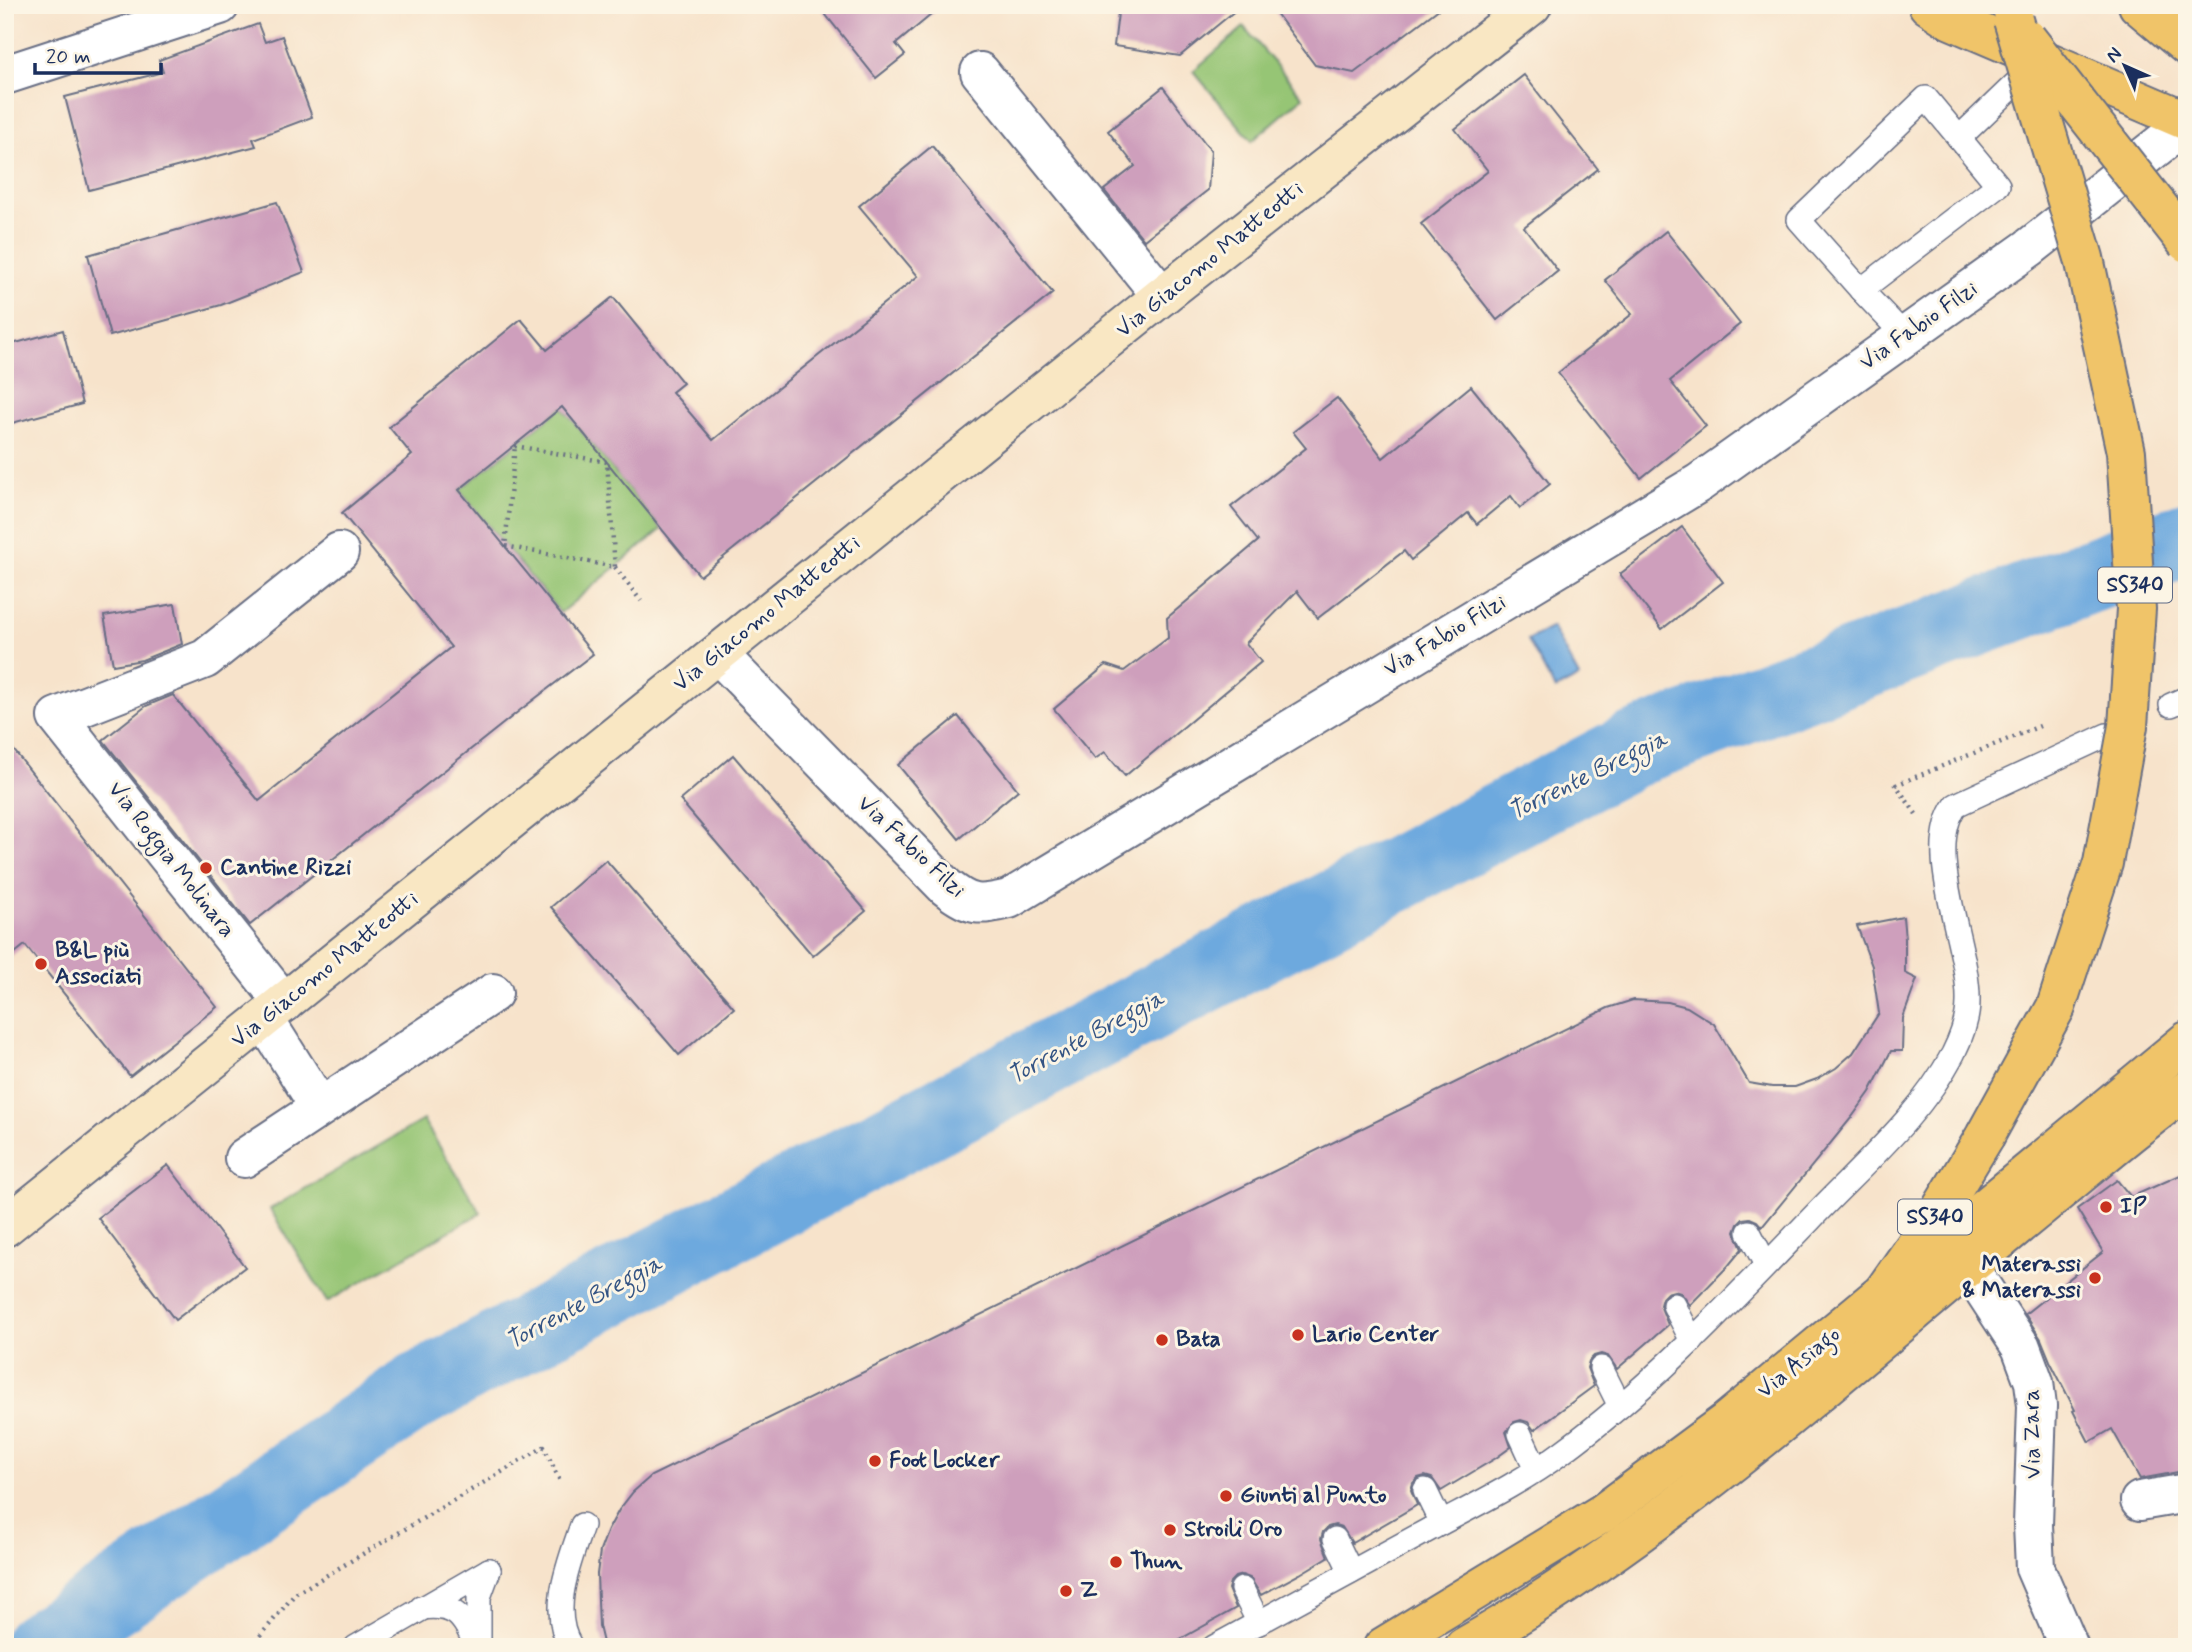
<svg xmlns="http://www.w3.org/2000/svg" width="2192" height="1652" font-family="Mynerve,sans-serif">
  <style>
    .green { fill: #96c574; stroke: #587a69; stroke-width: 2 }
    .water { fill: #6da9de; stroke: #446c9e; stroke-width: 2 }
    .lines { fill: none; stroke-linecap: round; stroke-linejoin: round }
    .river { stroke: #6da9de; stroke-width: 75 }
    .building { fill: #ce9fbc }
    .lane-casing { stroke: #686e84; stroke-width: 26 }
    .street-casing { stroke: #686e84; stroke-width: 42 }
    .secondary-casing { stroke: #686e84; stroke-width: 42 }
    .primary-casing { stroke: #686e84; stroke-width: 42 }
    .highway-casing { stroke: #686e84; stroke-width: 42 }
    .path { stroke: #686e84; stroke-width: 4.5; stroke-dasharray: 2 5; stroke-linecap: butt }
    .lane { stroke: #fff; stroke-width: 23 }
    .street { stroke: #fff; stroke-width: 38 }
    .secondary { stroke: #f9e7c3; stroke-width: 38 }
    .primary { stroke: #f0c469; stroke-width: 38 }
    .highway { stroke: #f0c469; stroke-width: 38 }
    .highway-bridge-casing { stroke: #686e84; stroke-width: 42; stroke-linecap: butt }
    .highway-bridge { stroke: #f0c469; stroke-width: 38 }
    .poi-dot { fill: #c8321e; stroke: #fcf5e5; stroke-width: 2.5 }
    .labels { text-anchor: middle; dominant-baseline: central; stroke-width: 6; stroke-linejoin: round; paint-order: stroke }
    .shield { fill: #fcf5e5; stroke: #5e6a86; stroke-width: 2 }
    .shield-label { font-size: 21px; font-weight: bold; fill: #1b2f5e }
    .street-label { font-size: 23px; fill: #1b2f5e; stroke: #fcf5e5 }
    .poi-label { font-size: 23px; font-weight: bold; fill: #1b2f5e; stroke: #fcf5e5; text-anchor: start }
    .water-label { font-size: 24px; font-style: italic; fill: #345484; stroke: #fcf5e5 }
  </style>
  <rect width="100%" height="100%" fill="#fcf5e5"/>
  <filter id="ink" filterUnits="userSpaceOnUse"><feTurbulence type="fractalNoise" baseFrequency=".0143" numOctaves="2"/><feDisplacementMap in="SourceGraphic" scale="14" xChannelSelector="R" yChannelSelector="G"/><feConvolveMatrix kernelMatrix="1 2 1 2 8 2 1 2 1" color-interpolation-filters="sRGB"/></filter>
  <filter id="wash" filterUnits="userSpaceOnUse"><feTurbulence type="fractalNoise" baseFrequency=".00686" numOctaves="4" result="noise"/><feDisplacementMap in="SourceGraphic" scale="28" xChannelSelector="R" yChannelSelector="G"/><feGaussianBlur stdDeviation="1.57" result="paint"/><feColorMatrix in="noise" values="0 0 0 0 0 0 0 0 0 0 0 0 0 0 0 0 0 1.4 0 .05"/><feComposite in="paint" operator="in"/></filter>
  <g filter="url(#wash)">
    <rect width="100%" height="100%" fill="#f7e3cb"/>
    <g class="green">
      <path d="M1244 27 1303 97 1252 141 1193 71Z"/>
      <path d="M562 407 662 529 560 613 459 490Z"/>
      <path d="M423 1120 481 1213 327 1302 270 1209Z"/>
    </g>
    <path class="water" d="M1552 627 1579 677 1555 690 1528 640Z"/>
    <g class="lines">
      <path class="river" d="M40 1647 419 1390 1636 748 2187 539"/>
    </g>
    <g id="blocks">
      <g class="building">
        <path d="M818 5H943L896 44 905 55 876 78Z"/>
        <path d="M1119 5H1242L1180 56 1114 46Z"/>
        <path d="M1270 5H1444L1354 73 1315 65Z"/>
        <path d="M258 24 265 42 282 36 312 117 253 139 256 146 89 190 65 97 163 72 159 60Z"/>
        <path d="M1524 75 1598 169 1524 227 1558 271 1497 320 1421 224 1488 171 1455 129Z"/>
        <path d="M1163 87 1211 151 1208 190 1144 240 1104 190 1135 166 1108 131Z"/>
        <path d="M932 146 1053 293 700 576 562 407 459 490 593 654 519 711 250 925 103 740 146 706 173 695 259 801 451 647 342 513 412 455 389 427 521 319 547 350 613 297 683 383 672 392 713 440 918 276 859 206Z"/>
        <path d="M277 202 304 272 221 305 110 336 88 255Z"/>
        <path d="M1666 231 1740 324 1670 381 1706 426 1641 478 1558 373 1632 314 1605 280Z"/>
        <path d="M63 330 82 404 5 425V346Z"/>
        <path d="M1471 386 1550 484 1520 508 1511 496 1477 524 1468 513 1411 560 1404 551 1318 618 1297 591 1246 643 1261 662 1125 776 1105 752 1095 759 1054 709 1106 665 1124 671 1168 638 1167 618 1258 541 1231 507 1306 448 1293 432 1337 398 1383 458Z"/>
        <path d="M1682 527 1723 582 1662 629 1620 574Z"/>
        <path d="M175 604 182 644 142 660 113 665 104 616Z"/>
        <path d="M958 716 1018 790 959 839 898 765Z"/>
        <path d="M5 739 217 1007 130 1076 25 945 5 961Z"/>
        <path d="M733 755 866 911 813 956 680 800Z"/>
        <path d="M606 860 734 1008 679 1055 551 907Z"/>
        <path d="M1903 917 1905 939V973L1917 979 1903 1018 1902 1051H1891L1870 1092 1852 1117 1762 1227 1757 1221 1750 1218 1743 1219 1738 1224 1735 1232 1742 1249 1728 1266 1690 1305 1681 1293 1674 1291 1667 1293 1662 1298 1660 1305 1668 1325 1617 1369 1608 1356 1601 1354 1594 1356 1589 1361 1587 1368 1594 1386 1534 1430 1528 1422 1521 1420 1514 1422 1506 1432 1511 1447 1496 1458 1441 1491 1432 1478 1425 1476 1418 1478 1413 1483 1411 1490 1417 1505 1352 1543 1342 1527 1335 1525 1328 1527 1323 1532 1321 1539 1328 1557 1300 1574 1261 1595 1250 1578 1242 1575 1235 1577 1230 1582 1228 1589 1236 1608 1166 1647H604L599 1626 597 1574 600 1551 608 1530 619 1510 633 1492 651 1476 1608 1008 1633 1000 1668 1002 1687 1007 1714 1024 1749 1083 1772 1087H1795L1817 1079 1836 1068 1853 1053 1879 1013 1872 966 1857 926Z"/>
        <path d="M168 1165 245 1267 175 1320 98 1218Z"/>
        <path d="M2187 1172V1468L2178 1472 2140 1479 2112 1429 2089 1442 2073 1411 2075 1410 2050 1361 2041 1339 2025 1314 2103 1252 2077 1209 2117 1180 2131 1197Z"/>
      </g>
    </g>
  </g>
  <g filter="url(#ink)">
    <use href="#blocks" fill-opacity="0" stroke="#686e84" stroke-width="2"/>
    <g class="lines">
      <defs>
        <g id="lane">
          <path d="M1926 98 1998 185 1861 290 1799 220Z"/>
          <path d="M1959 138 2035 65"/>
          <path d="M1861 290 1905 336"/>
          <path d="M2171 705 2187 698"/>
          <path d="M1749 1232 1766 1265"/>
          <path d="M1674 1305 1692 1341"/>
          <path d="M1601 1368 1620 1406"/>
          <path d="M1520 1434 1536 1469"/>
          <path d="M1425 1490 1441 1523"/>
          <path d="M1335 1539 1351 1572"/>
          <path d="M1242 1589 1259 1623"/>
          <path d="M421 1608C454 1604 463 1615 475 1644"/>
          <path d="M356 1647 489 1570"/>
          <path d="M479 1647V1597L489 1570"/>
          <path d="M571 1647C548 1611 570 1561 582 1525"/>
          <path d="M1214 1647C1288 1607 1361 1567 1434 1527 1477 1504 1522 1482 1561 1453 1653 1386 1731 1302 1810 1220 1859 1168 1919 1118 1953 1054 1961 1038 1968 1020 1968 1002 1970 947 1922 852 1956 805L2107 735"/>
        </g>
        <g id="street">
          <path d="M980 72 1162 296"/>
          <path d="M5 75 220 5"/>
          <path d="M718 654 946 887C971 907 979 906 1009 899L1699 483 2029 248 2187 123"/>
          <path d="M284 1003 57 717 205 659 339 552"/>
          <path d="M264 1019 319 1106"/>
          <path d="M244 1158 493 993"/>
          <path d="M1947 1242 1968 1266 2021 1347 2034 1382 2037 1406 2033 1525 2035 1568 2069 1647"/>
          <path d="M2140 1501 2187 1493"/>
        </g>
        <path id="secondary" d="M5 1227 1162 296 1532 5"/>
        <g id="primary">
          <path d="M1928 5 1951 20 2187 121"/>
          <path d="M1383 1647 1603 1513 1726 1422 2187 1041"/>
          <path d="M1464 1647C1676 1527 1855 1358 2043 1205 2090 1167 2137 1125 2187 1090"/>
        </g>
        <g id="highway">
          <path d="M2138 5 2187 46"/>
          <path d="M1881 1295 1939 1212 1985 1136"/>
        </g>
      </defs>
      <use href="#lane" class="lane-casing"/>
      <use href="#street" class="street-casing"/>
      <use href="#secondary" class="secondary-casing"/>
      <use href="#primary" class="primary-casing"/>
      <use href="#highway" class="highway-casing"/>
      <g class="path">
        <path d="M515 446 607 462 615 567 505 546Z"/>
        <path d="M615 567 641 601"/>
        <path d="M1916 814 1896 785 2040 726"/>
        <path d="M251 1647 295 1594 544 1447 561 1483"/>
      </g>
      <use href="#lane" class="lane"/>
      <use href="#street" class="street"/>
      <use href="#secondary" class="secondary"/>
      <use href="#primary" class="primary"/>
      <use href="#highway" class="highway"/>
      <defs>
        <g id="highway-bridge">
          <path d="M2027 39 2187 243"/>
          <path d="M1985 1136 2056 1007 2103 863 2128 726 2136 609 2126 452 2084 258 2013 20"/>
        </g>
      </defs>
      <use href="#highway-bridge" class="highway-bridge-casing"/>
      <use href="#highway-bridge" class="highway-bridge"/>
    </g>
  </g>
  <g class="poi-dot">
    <circle cx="206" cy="868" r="7"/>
    <circle cx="41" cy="964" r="7"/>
    <circle cx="2106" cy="1207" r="7"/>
    <circle cx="2095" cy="1278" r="7"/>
    <circle cx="1298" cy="1335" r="7"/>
    <circle cx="1162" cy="1340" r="7"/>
    <circle cx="875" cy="1461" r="7"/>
    <circle cx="1226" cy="1496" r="7"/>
    <circle cx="1170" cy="1530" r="7"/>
    <circle cx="1116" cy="1562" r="7"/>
    <circle cx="1066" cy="1591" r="7"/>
  </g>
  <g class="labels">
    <g class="shield">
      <rect x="2098" y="567.5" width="74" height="35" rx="5"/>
      <rect x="1898" y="1199.5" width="74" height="35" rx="5"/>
    </g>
    <g class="shield-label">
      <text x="2135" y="585">SS340</text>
      <text x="1935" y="1217">SS340</text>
    </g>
    <g class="street-label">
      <text transform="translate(1210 260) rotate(-39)">Via Giacomo Matteotti</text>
      <text transform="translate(1919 326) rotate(-35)">Via Fabio Filzi</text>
      <text transform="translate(767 614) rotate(-39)">Via Giacomo Matteotti</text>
      <text transform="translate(1445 636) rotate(-31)">Via Fabio Filzi</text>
      <text transform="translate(911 847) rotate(43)">Via Fabio Filzi</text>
      <text transform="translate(171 860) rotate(52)">Via Roggia Molinara</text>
      <text transform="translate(325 970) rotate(-39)">Via Giacomo Matteotti</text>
      <text transform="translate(1799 1363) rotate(-39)">Via Asiago</text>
      <text transform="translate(2033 1434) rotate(-91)">Via Zara</text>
    </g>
    <g class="poi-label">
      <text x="220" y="868">Cantine Rizzi</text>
      <text x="55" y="951">B&amp;L più<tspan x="55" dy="26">Associati</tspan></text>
      <text x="2120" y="1207">IP</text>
      <text x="2081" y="1265" text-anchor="end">Materassi<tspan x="2081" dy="26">&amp; Materassi</tspan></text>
      <text x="1312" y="1335">Lario Center</text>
      <text x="1176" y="1340">Bata</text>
      <text x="889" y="1461">Foot Locker</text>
      <text x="1240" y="1496">Giunti al Punto</text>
      <text x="1184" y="1530">Stroili Oro</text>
      <text x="1130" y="1562">Thun</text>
      <text x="1080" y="1591">Z</text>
    </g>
    <g class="water-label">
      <text transform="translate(1588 776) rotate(-26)">Torrente Breggia</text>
      <text transform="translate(1086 1038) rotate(-28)">Torrente Breggia</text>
      <text transform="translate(584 1303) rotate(-28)">Torrente Breggia</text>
    </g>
  </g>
  <rect width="2192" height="1652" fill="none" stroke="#fcf5e5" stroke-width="28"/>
  <g transform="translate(2125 66) rotate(315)" stroke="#fcf5e5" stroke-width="5" paint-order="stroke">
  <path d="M0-5L12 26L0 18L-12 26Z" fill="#1b2f5e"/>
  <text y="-10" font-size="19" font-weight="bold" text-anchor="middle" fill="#1b2f5e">N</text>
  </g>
  <path d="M35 63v10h126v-10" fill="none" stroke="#1b2f5e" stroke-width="3.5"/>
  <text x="46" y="63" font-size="21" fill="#1b2f5e" stroke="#fcf5e5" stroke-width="5" paint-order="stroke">20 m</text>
</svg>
